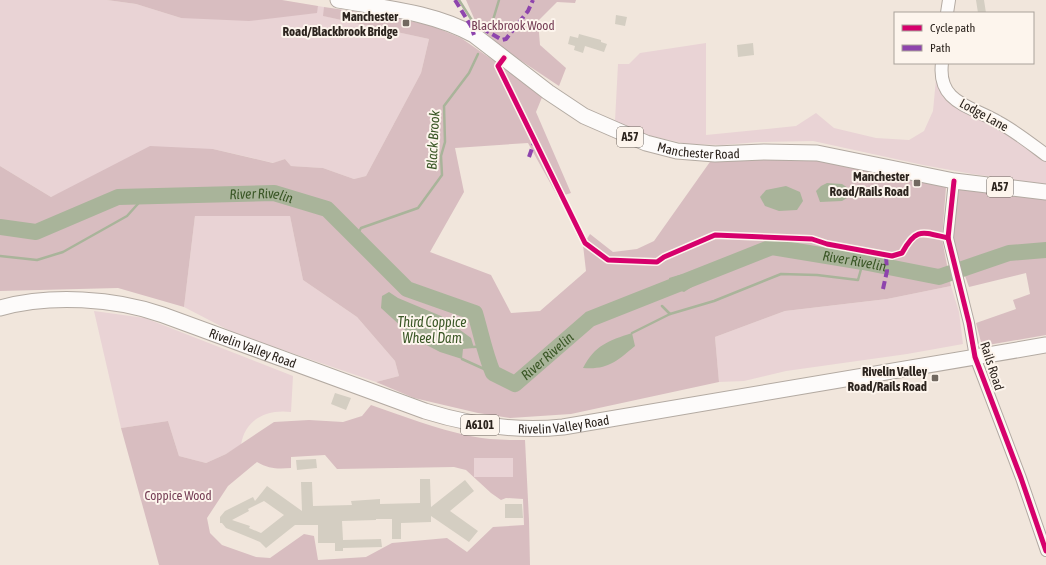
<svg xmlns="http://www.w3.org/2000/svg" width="1046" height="565" font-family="'Asap Condensed',sans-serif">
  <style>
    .green { fill: #e9d3d5 }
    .forest { fill: #d8bdc0; fill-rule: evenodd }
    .water { fill: #a9b49a }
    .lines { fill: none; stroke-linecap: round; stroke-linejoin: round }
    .stream { stroke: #a9b49a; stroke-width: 2.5 }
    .river { stroke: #a9b49a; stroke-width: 16 }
    .building { fill: #d4cec2; fill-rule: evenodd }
    .minor-casing { stroke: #b3aaa2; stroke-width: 12 }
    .tertiary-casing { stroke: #b3aaa2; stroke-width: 14 }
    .primary-casing { stroke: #b3aaa2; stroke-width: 17 }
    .minor { stroke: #fdfbfa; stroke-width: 10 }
    .tertiary { stroke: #fdfbfa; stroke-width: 12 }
    .primary { stroke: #fdfbfa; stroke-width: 15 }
    .quiet { stroke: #8e44ad; stroke-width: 4; stroke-dasharray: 8 4; stroke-linecap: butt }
    .cycleway-casing { stroke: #fdf5ed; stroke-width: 8 }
    .cycleway { stroke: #d6006c; stroke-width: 5 }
    .poi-dot { fill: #716860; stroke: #fdf5ed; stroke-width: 1.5 }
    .labels { text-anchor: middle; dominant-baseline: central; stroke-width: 4; stroke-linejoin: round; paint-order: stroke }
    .shield { fill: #fdf5ed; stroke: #6b635c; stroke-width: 1 }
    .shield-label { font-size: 12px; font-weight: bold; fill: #2c241e }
    .poi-label { font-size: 13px; font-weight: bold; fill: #2c241e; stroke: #fdf5ed; text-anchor: end }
    .park-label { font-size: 13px; fill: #774057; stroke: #fdf5ed }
    .street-label { font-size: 13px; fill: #2c241e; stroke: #fdf5ed }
    .water-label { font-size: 14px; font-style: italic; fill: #3a5726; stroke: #fdf5ed }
  </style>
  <rect width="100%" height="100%" fill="#f1e6dc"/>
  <g class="green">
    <path d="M0 0H107L136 4 181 18 316 13 318 6 324 7V16L429 39 421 73 366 176 354 179 323 168 291 166 285 159 274 163 213 149 65 191 51 197 0 166Z"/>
    <path d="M706 43V135L796 126 816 113 834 128 876 138 909 140 924 131 933 111 936 79 944 94 1041 155 1046 162V184L972 174 923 165 813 141 759 142 722 145 687 144 647 135 615 121 618 64H629L640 53Z"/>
    <path d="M195 216H290L303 280 357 317 395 361 399 376 376 382 234 333 184 307Z"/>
    <path d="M951 286 959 312 963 344 907 354 786 371 744 381 719 382 715 337 785 311 887 299Z"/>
    <path d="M94 311 145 318 293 376 291 412C267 409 245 419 241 445L226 454 206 463 179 456 168 421 121 428Z"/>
    <path d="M474 457 513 458V477H474Z"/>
  </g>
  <g class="forest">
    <path d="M107 0H282L318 6 317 13 249 21 181 18 136 4Z"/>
    <path d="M466 0H576L575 3 557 2 538 21 540 45 566 68 559 86 502 48 477 25Z"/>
    <path d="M324 7 379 15 430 25 461 38 543 95 536 112 571 193 558 197 528 143 455 148 464 192 430 252 491 275 511 313 540 311 586 271 583 245 590 234 613 252 637 249 654 241 712 159H814L946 187 942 239 951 286 887 299 785 311 715 337 719 382 571 414 510 418 478 413 414 398 376 382 399 376 395 361 357 317 303 280 290 216H195L184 307 118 288 0 291V166L51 197 150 146 213 149 273 163 285 159 291 166 323 168 354 179 366 176 421 73 429 39 323 16Z"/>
    <path d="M959 189 1046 198V335L982 346 976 323 1016 309 1013 300 1030 294 1026 273 969 287 952 240Z"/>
    <path d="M371 405C403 416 436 429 470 436 488 440 507 440 525 440L529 520 530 565H159L121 428 168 421 179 456 206 463 226 454 274 422 309 420 343 422 362 416ZM325 455 337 469 454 467 466 470 491 493 501 500 506 498 523 499 524 525 493 527 467 552 447 538 392 543 366 557 318 560 314 536 304 534 270 558 256 557 222 545 210 533 207 518 228 486 257 462C269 469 278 469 291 468V457ZM474 458H513V477H474Z"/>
  </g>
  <g class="water">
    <path d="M827 183 842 184 848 188 847 198 842 201 820 202 816 191 821 186Z"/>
    <path d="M786 186 800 192 803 201 797 210 779 211 765 206 760 197 766 190Z"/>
    <path d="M689 273 695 285 684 292 670 287 669 278 679 275Z"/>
    <path d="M389 292 398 298 441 316 471 338 474 348 463 349 462 359 440 352 415 339 381 308 382 296Z"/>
    <path d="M632 333 635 346C617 361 608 370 583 368 595 345 608 341 632 333Z"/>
  </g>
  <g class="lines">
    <g class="stream">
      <path d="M459 0 473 22 479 23 490 30 499 0"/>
      <path d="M356 237 361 228 418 208 442 175 441 156 445 142 444 106 469 73 478 54"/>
      <path d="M0 256 37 260 63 252 127 216 145 196"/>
      <path d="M662 306 670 314 714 301 781 274 817 275 858 280 863 262"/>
      <path d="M632 333 670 314"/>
      <path d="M473 347 485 346"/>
      <path d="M462 359 493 373"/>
    </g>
    <path class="river" id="s1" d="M0 227 36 232 118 197 274 193 327 209 407 289 475 313C481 333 485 354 493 373L515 384 590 319 772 247 863 262 939 277 1009 253 1046 250"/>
  </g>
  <g class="building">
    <path d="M976 0H984L986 13H978Z"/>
    <path d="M616 15 627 17 625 26 615 24Z"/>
    <path d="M579 34 601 40V42L607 44 604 52 585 46 583 53 574 50 575 46 568 44 570 36 578 38Z"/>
    <path d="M753 43 754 55 738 57 737 45Z"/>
    <path d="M335 393 351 398 346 410 331 404Z"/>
    <path d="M316 459 317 468 297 470 296 460Z"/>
    <path d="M420 479H430L431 507 465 480 474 491 450 511 478 531 469 542 431 516V522L401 523V539H392V519H376V520L342 521 343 540 381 539 382 547 343 548V551H335V543H318V525H295L266 548 260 542 226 528 222 523H220V517L225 511 253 497 255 501 267 486 302 511 301 482H312L313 506 352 505 351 501 380 499V504L420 503ZM264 501 284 515 261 533 249 528 250 526 232 520 249 511 248 509Z"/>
    <path d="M505 504H522L523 518H505Z"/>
  </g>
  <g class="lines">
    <defs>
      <path id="minor" d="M954 181 948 238 969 323 975 357 1021 478 1046 551"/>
      <g id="tertiary">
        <path d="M947 13 949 0"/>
        <path d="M942 63C937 103 971 106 998 122 1015 131 1030 143 1046 155"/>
      </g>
      <g id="primary">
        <path id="s2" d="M338 0C383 8 433 12 474 35L548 92 584 116 646 143 677 151 715 154 764 152 817 153 954 181 1046 192"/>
        <path id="s3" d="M0 308C50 294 115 298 163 315L425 411C470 425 515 432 563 427L1046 345"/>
      </g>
    </defs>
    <use href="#minor" class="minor-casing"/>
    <use href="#tertiary" class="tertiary-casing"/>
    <use href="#primary" class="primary-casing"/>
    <use href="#minor" class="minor"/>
    <use href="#tertiary" class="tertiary"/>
    <use href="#primary" class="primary"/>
    <g class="quiet">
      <path d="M455 0 471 26 474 35"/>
      <path d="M471 26 477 25 502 40 506 39 528 11 533 0"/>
      <path d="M529 157 535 140"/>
      <path d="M883 289 887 271 886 256"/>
    </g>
    <defs>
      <g id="cycleway">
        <path d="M504 58 498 66 585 243 608 260 657 262 664 257 715 235 812 239 827 244 892 256 902 253C916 227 922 232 948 238"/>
        <path d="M954 181 948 238 969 323 975 357 1021 478 1046 551"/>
      </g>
    </defs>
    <use href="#cycleway" class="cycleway-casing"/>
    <use href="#cycleway" class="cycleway"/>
  </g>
  <g class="poi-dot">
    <rect x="402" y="19" width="8" height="8" rx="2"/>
    <rect x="913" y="179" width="8" height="8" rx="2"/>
    <rect x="931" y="374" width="8" height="8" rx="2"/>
  </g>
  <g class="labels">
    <g class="shield">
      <rect x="617" y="127" width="26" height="20" rx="3"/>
      <rect x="987" y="177" width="26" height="20" rx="3"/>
      <rect x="461" y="415" width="38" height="20" rx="3"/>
    </g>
    <g class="shield-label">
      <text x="630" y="137">A57</text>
      <text x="1000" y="187">A57</text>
      <text x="480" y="425">A6101</text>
    </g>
    <g class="poi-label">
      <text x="398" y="16">Manchester<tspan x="398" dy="15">Road/Blackbrook Bridge</tspan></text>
      <text x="909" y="176">Manchester<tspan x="909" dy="15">Road/Rails Road</tspan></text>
      <text x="927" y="371">Rivelin Valley<tspan x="927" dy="15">Road/Rails Road</tspan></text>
    </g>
    <g class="park-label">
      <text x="513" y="25">Blackbrook Wood</text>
      <text x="178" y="495">Coppice Wood</text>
    </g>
    <g class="street-label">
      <text transform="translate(984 115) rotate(29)">Lodge Lane</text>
      <text stroke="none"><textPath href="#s2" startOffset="399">Manchester Road</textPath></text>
      <text stroke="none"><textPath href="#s3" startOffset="261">Rivelin Valley Road</textPath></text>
      <text transform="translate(992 366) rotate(72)">Rails Road</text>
      <text stroke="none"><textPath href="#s3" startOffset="585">Rivelin Valley Road</textPath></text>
    </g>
    <g class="water-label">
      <text transform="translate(433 140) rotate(-87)">Black Brook</text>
      <text stroke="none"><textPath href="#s1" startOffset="269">River Rivelin</textPath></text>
      <text stroke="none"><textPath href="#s1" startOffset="988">River Rivelin</textPath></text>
      <text x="432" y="322">Third Coppice<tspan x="432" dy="16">Wheel Dam</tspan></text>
      <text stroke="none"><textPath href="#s1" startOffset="652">River Rivelin</textPath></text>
    </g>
  </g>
  <rect x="894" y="12" width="140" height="52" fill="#fdf5ed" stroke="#a9a19a"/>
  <rect x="902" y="25" width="20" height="6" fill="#d6006c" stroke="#a9a19a"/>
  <text x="930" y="32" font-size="12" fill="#2c241e">Cycle path</text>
  <rect x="902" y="45" width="20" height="6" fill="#8e44ad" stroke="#a9a19a"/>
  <text x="930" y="52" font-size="12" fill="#2c241e">Path</text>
</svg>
